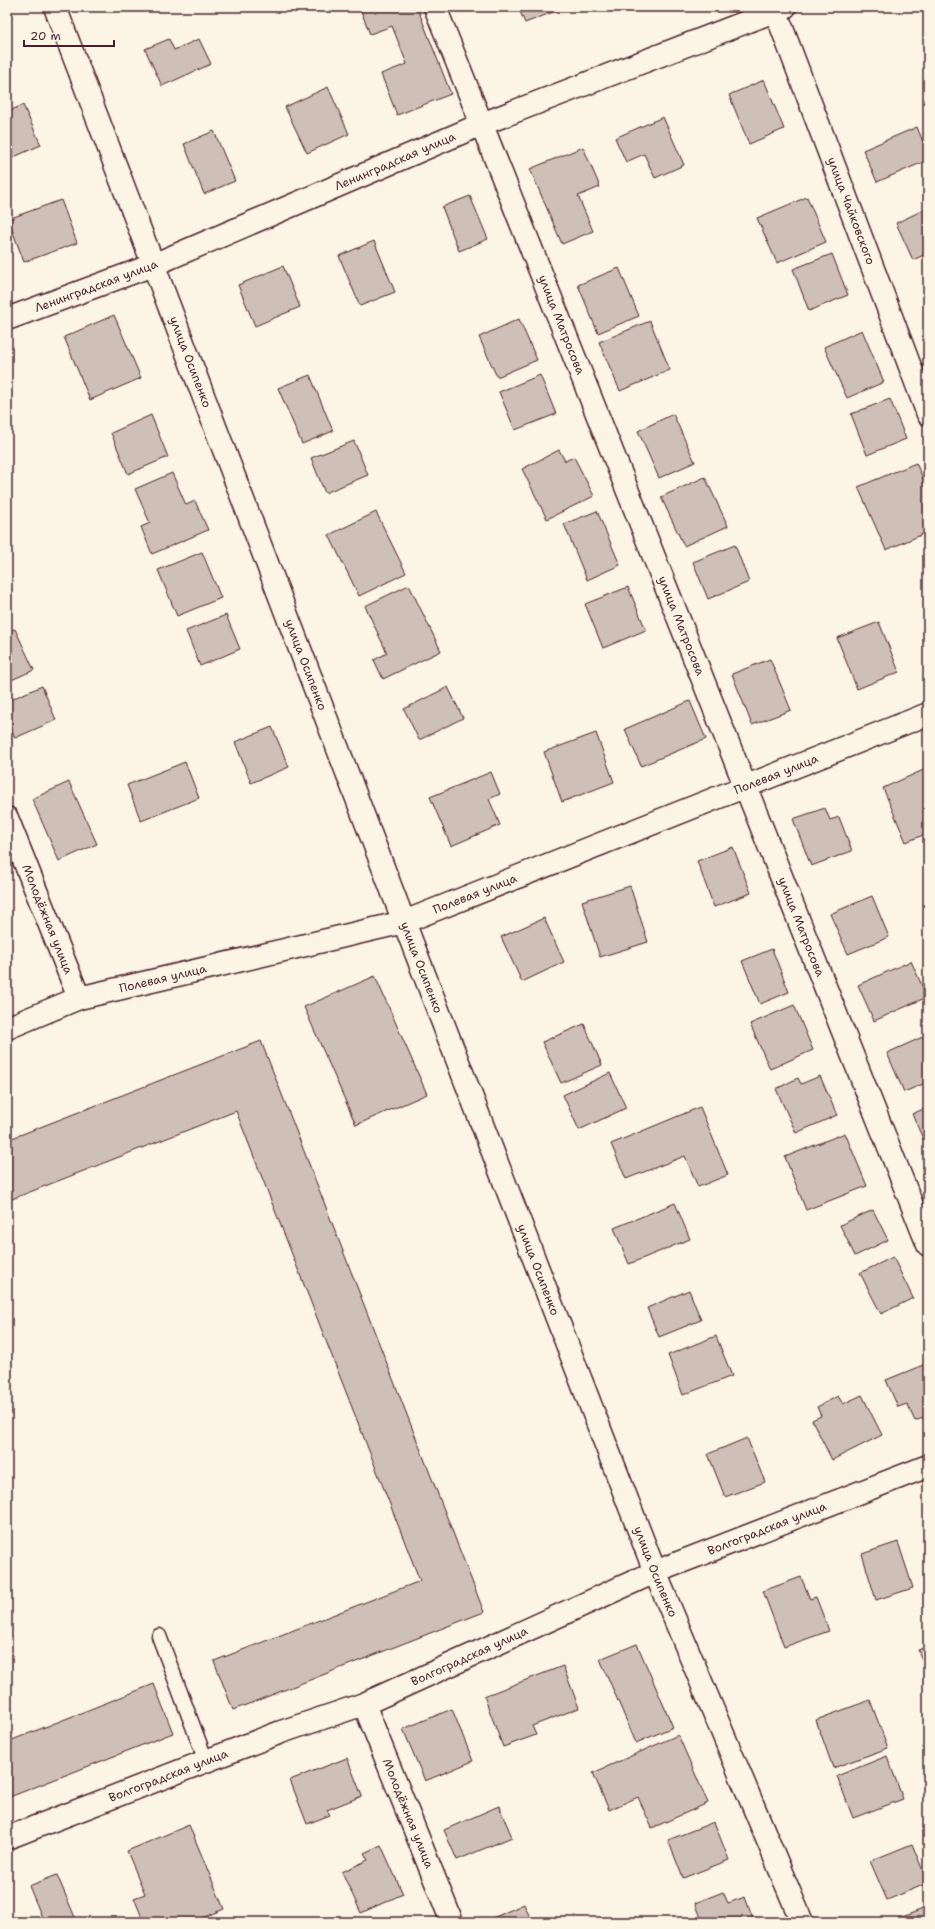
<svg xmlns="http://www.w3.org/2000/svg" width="935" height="1929" font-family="'Shantell Sans',sans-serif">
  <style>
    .building { fill: #cfc0b7; stroke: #4a1f2b }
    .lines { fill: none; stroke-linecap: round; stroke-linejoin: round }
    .service-casing { stroke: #4a1f2b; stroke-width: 17 }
    .minor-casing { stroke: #4a1f2b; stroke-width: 25 }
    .service { stroke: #fcf5e5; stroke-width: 14 }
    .minor { stroke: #fcf5e5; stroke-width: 22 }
    .labels { text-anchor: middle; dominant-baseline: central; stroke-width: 3; stroke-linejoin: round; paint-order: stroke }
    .street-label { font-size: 12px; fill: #4a1f2b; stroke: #fcf5e5 }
  </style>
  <rect width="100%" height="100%" fill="#fcf5e5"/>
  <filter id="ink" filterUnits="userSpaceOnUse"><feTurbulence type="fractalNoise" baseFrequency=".025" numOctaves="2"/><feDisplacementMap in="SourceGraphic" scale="8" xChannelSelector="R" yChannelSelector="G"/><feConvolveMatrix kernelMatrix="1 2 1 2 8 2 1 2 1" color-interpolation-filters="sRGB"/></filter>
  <g filter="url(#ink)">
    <g class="building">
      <path d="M373 7H417L451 94 397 115 381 74 407 64 392 26 370 34 361 11Z"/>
      <path d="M518 7H566L525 23Z"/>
      <path d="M169 39 174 50 199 39 211 64 162 86 145 49Z"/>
      <path d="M764 80 784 129 749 144 729 95Z"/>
      <path d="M328 87 349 134 307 153 285 107Z"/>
      <path d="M23 105 41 145 7 160V112Z"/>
      <path d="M663 117 684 165 655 178 644 154 626 162 615 138Z"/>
      <path d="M917 127 928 154V160L877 182 863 150Z"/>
      <path d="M214 131 235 181 204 194 184 144Z"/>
      <path d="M583 147 600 187 578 196 593 231 562 244 530 169Z"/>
      <path d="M470 196 488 239 459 251 442 207Z"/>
      <path d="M807 197 826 242 777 263 757 218Z"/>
      <path d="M61 200 77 243 24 262 8 219Z"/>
      <path d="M928 208V253L913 260 896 223Z"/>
      <path d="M374 241 395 292 360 306 339 256Z"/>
      <path d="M832 254 848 295 809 311 793 269Z"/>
      <path d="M283 266 300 307 255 326 238 285Z"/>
      <path d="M619 268 639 316 598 333 578 285Z"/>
      <path d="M114 315 141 378 90 400 64 337Z"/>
      <path d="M519 319 537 360 497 377 479 337Z"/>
      <path d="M650 321 670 370 620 391 599 342Z"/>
      <path d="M862 330 884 382 847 398 824 347Z"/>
      <path d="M310 375 333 431 302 444 278 388Z"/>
      <path d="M540 375 556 414 515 430 499 392Z"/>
      <path d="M890 399 906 439 867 455 851 414Z"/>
      <path d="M673 414 695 462 659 478 638 431Z"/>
      <path d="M151 415 168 457 128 474 111 433Z"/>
      <path d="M354 441 368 475 325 493 311 458Z"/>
      <path d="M559 450 565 461 574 457 594 496 547 519 522 469Z"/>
      <path d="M916 463 928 490V532L886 550 858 487Z"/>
      <path d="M172 473 186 505 195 501 208 530 152 554 141 527 150 523 135 489Z"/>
      <path d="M705 477 728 526 684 546 661 497Z"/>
      <path d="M597 511 620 565 587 580 564 524Z"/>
      <path d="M376 512 406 573 359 596 329 535Z"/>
      <path d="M735 545 749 582 708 599 693 562Z"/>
      <path d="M202 552 221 598 177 616 158 570Z"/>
      <path d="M409 585 441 651 383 679 374 660 387 653 365 606Z"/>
      <path d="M628 587 646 630 603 648 585 604Z"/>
      <path d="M226 615 240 649 200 666 186 631Z"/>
      <path d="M879 622 899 672 857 689 837 638Z"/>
      <path d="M15 629 34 670 7 682V632Z"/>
      <path d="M770 659 791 710 752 725 732 674Z"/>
      <path d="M42 686 56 720 15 738 7 719V701Z"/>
      <path d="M448 687 463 718 419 740 404 709Z"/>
      <path d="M690 701 706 739 641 766 625 729Z"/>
      <path d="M272 727 289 767 251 783 235 742Z"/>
      <path d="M596 733 614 782 562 802 544 752Z"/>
      <path d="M185 762 199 798 141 821 127 785Z"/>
      <path d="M928 768V833L906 842 883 788Z"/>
      <path d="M491 772 500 794 489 799 500 825 451 846 430 797Z"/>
      <path d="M69 782 97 844 59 861 32 799Z"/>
      <path d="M825 808 830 820 839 817 852 851 811 866 793 819Z"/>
      <path d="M733 847 751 893 714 907 697 861Z"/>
      <path d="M630 886 648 942 600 957 582 901Z"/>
      <path d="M872 896 889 937 848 954 830 914Z"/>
      <path d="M544 918 564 962 522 982 501 937Z"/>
      <path d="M772 949 789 992 760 1004 742 961Z"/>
      <path d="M911 961 927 997 874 1021 858 985Z"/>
      <path d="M375 976 427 1094 356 1125 304 1007Z"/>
      <path d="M794 1005 813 1050 770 1069 750 1024Z"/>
      <path d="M584 1024 602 1065 561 1083 542 1042Z"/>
      <path d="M927 1035 928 1082 904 1092 887 1053Z"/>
      <path d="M261 1041 484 1612 233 1710 214 1661 420 1581 236 1111 7 1201V1140Z"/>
      <path d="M610 1073 626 1108 579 1130 563 1095Z"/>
      <path d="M820 1076 837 1115 796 1133 776 1089 798 1078 801 1084Z"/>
      <path d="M700 1107 728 1175 698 1187 685 1156 626 1179 611 1144Z"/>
      <path d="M928 1107V1147L927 1148 912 1114Z"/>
      <path d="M845 1133 867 1186 806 1210 785 1157Z"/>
      <path d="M675 1203 690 1239 629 1264 614 1228Z"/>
      <path d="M873 1210 888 1240 855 1256 840 1225Z"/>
      <path d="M893 1257 913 1298 881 1314 860 1273Z"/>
      <path d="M689 1290 701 1320 659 1337 647 1308Z"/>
      <path d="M716 1336 732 1376 683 1395 668 1355Z"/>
      <path d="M928 1363V1416L915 1421 907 1404 898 1407 886 1380Z"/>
      <path d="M862 1395 882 1435 832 1460 812 1420 821 1416 817 1407 838 1396 843 1404Z"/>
      <path d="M747 1438 765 1482 725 1497 708 1454Z"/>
      <path d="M898 1542 913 1588 876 1600 862 1554Z"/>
      <path d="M801 1577 810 1599 816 1597 829 1631 784 1647 763 1591Z"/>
      <path d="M637 1644 673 1727 636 1743 600 1659Z"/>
      <path d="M928 1646V1675L918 1650Z"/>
      <path d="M563 1666 579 1708 532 1726 536 1735 503 1747 484 1696Z"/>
      <path d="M154 1684 173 1733 7 1798V1742Z"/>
      <path d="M870 1700 888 1748 833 1768 816 1720Z"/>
      <path d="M452 1709 473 1761 425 1781 403 1729Z"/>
      <path d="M678 1735 708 1803 652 1828 638 1797 609 1810 593 1773Z"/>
      <path d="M887 1756 903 1799 853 1818 837 1776Z"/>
      <path d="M347 1758 362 1796 327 1810 330 1815 307 1824 290 1780Z"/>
      <path d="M499 1806 512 1837 457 1860 444 1830Z"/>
      <path d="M714 1822 729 1860 683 1878 668 1840Z"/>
      <path d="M189 1825 224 1909 192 1922H144L134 1898 145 1894 127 1851Z"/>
      <path d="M912 1844 928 1883 887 1900 870 1861Z"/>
      <path d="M381 1845 403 1894 361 1913 342 1872 368 1860 364 1853Z"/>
      <path d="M57 1875 77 1922H44L29 1886Z"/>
      <path d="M723 1892 728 1903 745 1897 754 1922H703L695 1903Z"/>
      <path d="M524 1904 532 1922H484Z"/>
      <path d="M928 1907V1922H899L897 1919Z"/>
    </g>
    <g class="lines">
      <defs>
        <path id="service" d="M159 1636 206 1761"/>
        <g id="minor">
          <path id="s1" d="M55 7 404 922 655 1572 802 1922"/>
          <path id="s2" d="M435 7 928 1245"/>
          <path id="s3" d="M774 7 928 414"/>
          <path id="s4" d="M7 319 153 265 482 124 785 7"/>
          <path id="s5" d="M7 818 79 998"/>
          <path id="s6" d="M7 1028 79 998 404 922 928 714"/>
          <path id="s7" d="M364 1704 452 1922"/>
          <path id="s8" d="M7 1838 281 1732 364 1704 655 1572 928 1466"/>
        </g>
      </defs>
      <use href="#service" class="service-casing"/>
      <use href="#minor" class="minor-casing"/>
      <use href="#service" class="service"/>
      <use href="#minor" class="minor"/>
    </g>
  </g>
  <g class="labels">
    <g class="street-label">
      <text stroke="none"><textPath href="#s4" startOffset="419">Ленинградская улица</textPath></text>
      <text stroke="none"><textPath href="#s3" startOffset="218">улица Чайковского</textPath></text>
      <text stroke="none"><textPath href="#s4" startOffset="95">Ленинградская улица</textPath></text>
      <text stroke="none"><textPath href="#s2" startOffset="342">улица Матросова</textPath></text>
      <text stroke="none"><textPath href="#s1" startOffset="380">улица Осипенко</textPath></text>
      <text stroke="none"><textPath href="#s2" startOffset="666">улица Матросова</textPath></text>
      <text stroke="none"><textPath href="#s1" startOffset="704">улица Осипенко</textPath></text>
      <text stroke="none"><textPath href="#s6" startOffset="812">Полевая улица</textPath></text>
      <text stroke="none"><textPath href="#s6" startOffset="488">Полевая улица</textPath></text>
      <text stroke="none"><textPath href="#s5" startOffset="109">Молодёжная улица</textPath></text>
      <text stroke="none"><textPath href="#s2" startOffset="990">улица Матросова</textPath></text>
      <text stroke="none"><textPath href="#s1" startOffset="1028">улица Осипенко</textPath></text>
      <text stroke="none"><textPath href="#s6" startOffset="164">Полевая улица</textPath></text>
      <text stroke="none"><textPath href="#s1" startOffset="1352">улица Осипенко</textPath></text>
      <text stroke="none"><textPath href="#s8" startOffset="821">Волгоградская улица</textPath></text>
      <text stroke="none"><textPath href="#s1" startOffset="1676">улица Осипенко</textPath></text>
      <text stroke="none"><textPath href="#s8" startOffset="497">Волгоградская улица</textPath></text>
      <text stroke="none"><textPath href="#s8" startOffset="173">Волгоградская улица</textPath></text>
      <text stroke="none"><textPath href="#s7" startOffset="118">Молодёжная улица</textPath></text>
    </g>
  </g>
  <rect width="935" height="1929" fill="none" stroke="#fcf5e5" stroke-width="24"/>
  <rect x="12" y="12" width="911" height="1905" fill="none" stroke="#4a1f2b" stroke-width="1.5" filter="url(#ink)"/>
  <path d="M24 40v6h90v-6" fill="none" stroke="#4a1f2b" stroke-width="2"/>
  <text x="30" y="40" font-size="12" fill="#4a1f2b" stroke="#fcf5e5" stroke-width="3" paint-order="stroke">20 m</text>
</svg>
